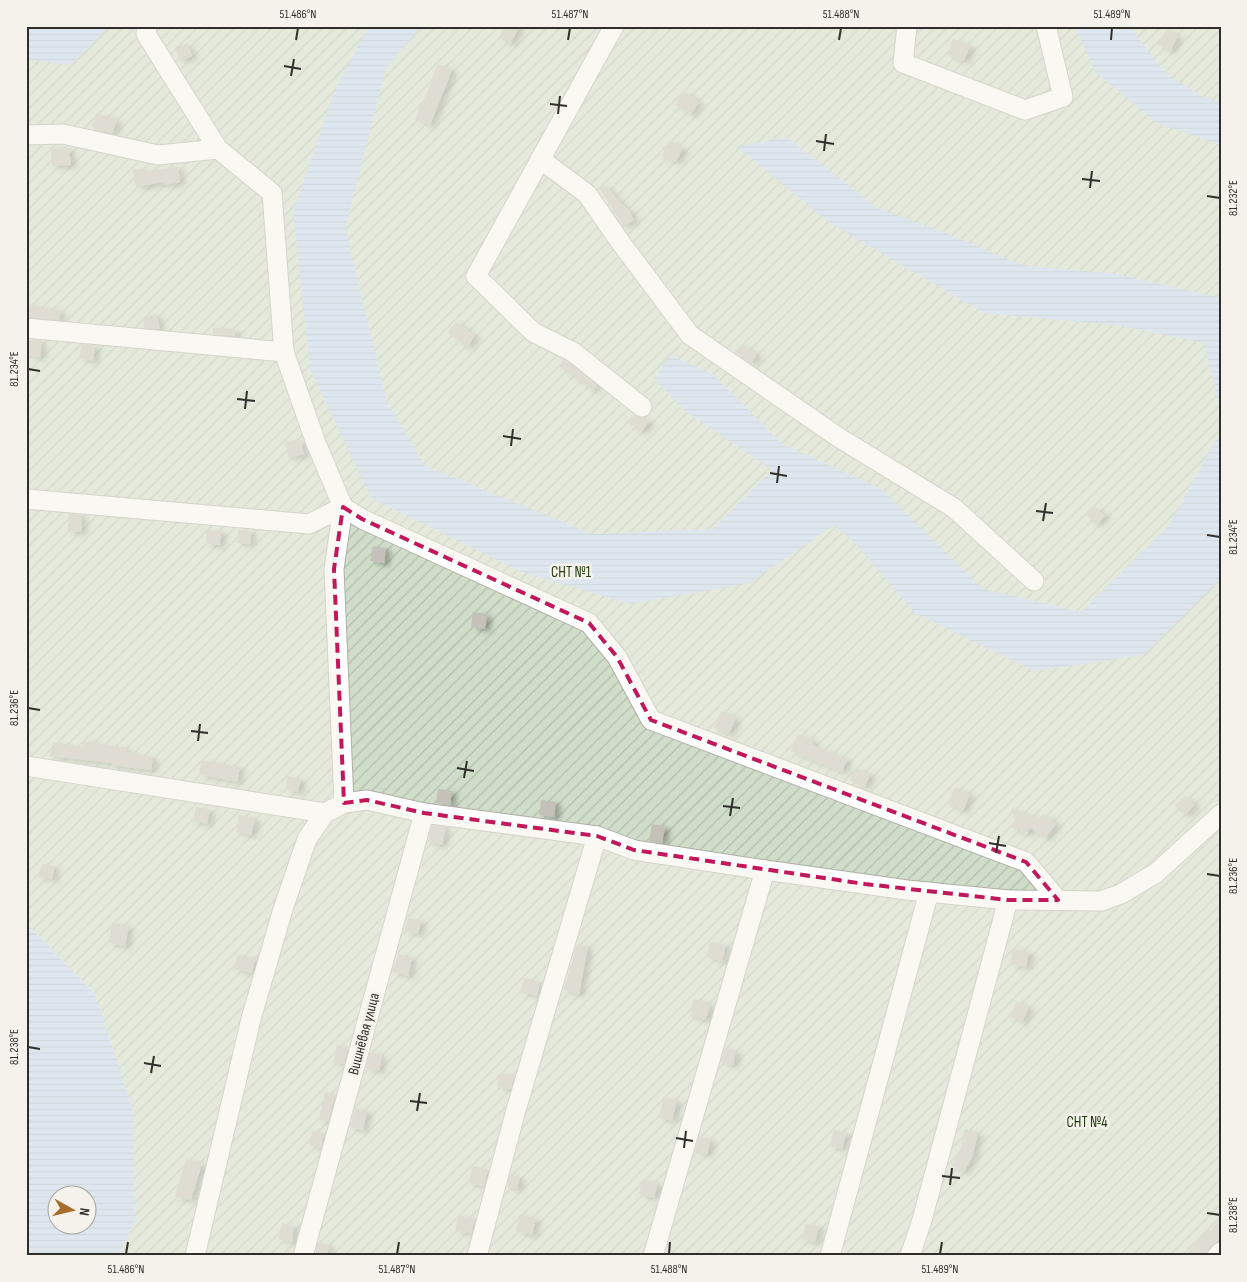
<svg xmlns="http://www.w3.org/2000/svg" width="1247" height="1282" font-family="'Sofia Sans Condensed',sans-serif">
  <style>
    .garden { fill: url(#garden-furrows) }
    .water { fill: url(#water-rules); fill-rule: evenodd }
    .building { fill: #c3c1b9; filter: url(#shadow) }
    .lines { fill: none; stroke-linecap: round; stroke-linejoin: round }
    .minor-casing { stroke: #b0afa7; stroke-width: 21 }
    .minor { stroke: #fff; stroke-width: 19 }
    .marked { fill: none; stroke: #c2185b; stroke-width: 4; stroke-dasharray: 10 6; stroke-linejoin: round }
    .ticks { fill: none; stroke: #302f2c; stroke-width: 2 }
    .labels { text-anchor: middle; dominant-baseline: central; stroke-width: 5; stroke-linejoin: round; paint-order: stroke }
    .park-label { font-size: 15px; fill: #223a10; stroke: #f4f2ea }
    .street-label { font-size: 15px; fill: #302f2c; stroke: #f4f2ea }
    .neatline { fill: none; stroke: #302f2c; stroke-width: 2 }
    .ticks-label { font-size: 12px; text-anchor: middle; fill: #302f2c }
  </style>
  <defs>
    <pattern id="garden-furrows" width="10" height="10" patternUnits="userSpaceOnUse" patternTransform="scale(1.25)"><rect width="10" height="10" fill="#d0ddc9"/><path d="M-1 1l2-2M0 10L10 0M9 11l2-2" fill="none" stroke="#b3bead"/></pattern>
    <pattern id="water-rules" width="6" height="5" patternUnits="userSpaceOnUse" patternTransform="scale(1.25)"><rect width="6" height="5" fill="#c4daf5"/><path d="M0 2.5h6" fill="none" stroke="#a9bbd2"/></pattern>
    <filter id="shadow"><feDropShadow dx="5.5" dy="3" stdDeviation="2.5" flood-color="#0004"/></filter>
  </defs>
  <rect width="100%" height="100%" fill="#f4f2ea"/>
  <path class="garden" d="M26 26H1221V1256H118L135 1221 95 994 26 923Z"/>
  <g class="water">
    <path d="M26 26H110L70 65 26 59Z"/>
    <path d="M369 26H421L386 68 345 228 387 402 425 466 592 534 713 529 772 470 685 411 654 379 670 355 714 375 782 444 881 489 983 589 1081 612 1170 524 1221 430V578L1143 655 1034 671 915 613 855 543 834 525 749 583 631 604 519 571 371 498 310 369 293 212 334 92Z"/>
    <path d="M1075 26H1129L1167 75 1205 98 1221 102V145L1157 123 1095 72Z"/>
    <path d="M786 137 879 209 946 233 1021 265 1116 274 1221 298V414L1204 343 1117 325 984 313 830 223 737 147Z"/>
    <path d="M26 923 95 994 133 1110 135 1221 118 1256H26V1186L28 1184 26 1168ZM88 1194V1224H58V1194Z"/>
  </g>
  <g class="building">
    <path d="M505 26H520L510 44 499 38Z"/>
    <path d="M1167 29 1178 36 1170 51 1158 43Z"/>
    <path d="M953 39 970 46 964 61 947 55Z"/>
    <path d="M187 43 192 56 180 61 175 49Z"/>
    <path d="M438 64 452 70 430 125 415 119 423 99 424 100Z"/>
    <path d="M683 91 699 102 690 115 675 104Z"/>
    <path d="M96 113 117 120 112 133 92 127Z"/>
    <path d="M669 141 683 147 676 162 662 156Z"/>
    <path d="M69 148 71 165 52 166 51 149Z"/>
    <path d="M178 167 180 182 164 185 163 182 136 187 133 170 145 168 146 171Z"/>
    <path d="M605 185 626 209 628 208 634 220 623 226 600 188Z"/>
    <path d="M26 304 61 311 59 320 26 317Z"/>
    <path d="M156 314 160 329 145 328 142 318Z"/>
    <path d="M456 322 475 336 467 347 448 332Z"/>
    <path d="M213 328 235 329V336L213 334Z"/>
    <path d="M28 340 42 341 40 357 26 355Z"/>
    <path d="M82 344 95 346 93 361 79 358Z"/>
    <path d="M743 344 757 355 751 363 736 353Z"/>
    <path d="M563 360 597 385 593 390 559 366Z"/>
    <path d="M635 416 644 418 649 421 641 432 629 423Z"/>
    <path d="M300 439 304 454 289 458 285 443Z"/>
    <path d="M1095 506 1105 516 1096 524 1087 515Z"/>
    <path d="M69 514 82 515 81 532 68 531Z"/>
    <path d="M206 530 221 531 220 545 206 544Z"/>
    <path d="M238 530 251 531 250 544 237 543Z"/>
    <path d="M373 546 386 548 384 563 370 561Z"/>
    <path d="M473 612 487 614 485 629 471 627Z"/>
    <path d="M721 711 736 717 729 734 714 728Z"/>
    <path d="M798 734 813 740 812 745 847 759 842 772 791 751Z"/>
    <path d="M83 741 127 748 126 752 153 757 151 770 111 765 112 763 50 756 53 742 83 747Z"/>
    <path d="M202 760 240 767 237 782 199 774Z"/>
    <path d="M855 768 870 774 865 787 850 780Z"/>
    <path d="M288 776 301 779 298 792 286 789Z"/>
    <path d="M955 787 970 794 963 811 948 804Z"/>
    <path d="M438 789 452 791 450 805 436 803Z"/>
    <path d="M1185 796 1195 805 1185 815 1175 806Z"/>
    <path d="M541 800 556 802 554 817 539 815Z"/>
    <path d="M196 807 210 810 207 824 193 821Z"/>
    <path d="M1012 808 1039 819 1043 814 1056 824 1045 838 1030 827 1027 834 1011 827 1016 817 1010 812Z"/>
    <path d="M239 815 255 818 251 835 236 832Z"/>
    <path d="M652 824 665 826 662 843 649 841Z"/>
    <path d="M432 825 446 827 442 845 428 842Z"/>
    <path d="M42 864 55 866 52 879 39 877Z"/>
    <path d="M408 918 421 921 418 934 405 931Z"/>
    <path d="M112 923 129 926 125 946 109 943Z"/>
    <path d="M710 942 726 945 722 961 707 957Z"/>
    <path d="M577 944 588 946 579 994 564 990Z"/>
    <path d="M1013 949 1029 952 1026 967 1010 964Z"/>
    <path d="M398 954 412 958 408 976 393 972Z"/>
    <path d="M238 955 255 958 252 973 234 969Z"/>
    <path d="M524 978 540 982 537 996 521 992Z"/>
    <path d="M694 999 710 1003 706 1020 690 1016Z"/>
    <path d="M1017 1001 1029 1007 1022 1022 1010 1016Z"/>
    <path d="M337 1045 348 1047 344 1064 333 1062Z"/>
    <path d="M725 1048 736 1050 733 1065 721 1062Z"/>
    <path d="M370 1052 382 1055 379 1071 366 1068Z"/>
    <path d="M500 1073 514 1076 511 1089 497 1086Z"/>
    <path d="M325 1092 335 1095 328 1122 319 1120Z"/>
    <path d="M664 1097 677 1100 672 1121 659 1118Z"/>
    <path d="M355 1108 367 1111 363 1130 350 1127Z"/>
    <path d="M965 1129 978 1132 973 1155 964 1172 952 1166 960 1150Z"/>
    <path d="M834 1130 846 1133 842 1149 830 1146Z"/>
    <path d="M312 1131 324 1133 321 1148 309 1145Z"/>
    <path d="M699 1137 711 1139 707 1154 695 1152Z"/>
    <path d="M186 1159 202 1163 191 1200 175 1197Z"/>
    <path d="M473 1166 488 1170 484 1186 469 1183Z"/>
    <path d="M510 1175 520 1177 517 1189 507 1187Z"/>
    <path d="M643 1179 658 1183 654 1198 639 1194Z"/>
    <path d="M520 1214 536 1219 532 1235 516 1231Z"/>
    <path d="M459 1215 475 1219 471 1234 455 1230Z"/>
    <path d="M1221 1216V1238L1209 1248 1206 1256H1185L1208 1229 1211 1231Z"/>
    <path d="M282 1223 294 1226 292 1242 279 1239Z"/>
    <path d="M806 1224 819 1226 815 1242 802 1239Z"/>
    <path d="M318 1242 329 1245 327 1256H315Z"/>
  </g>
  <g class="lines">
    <defs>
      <g id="minor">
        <path d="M147 26 146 34 218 149 272 193 284 352 316 443 343 507 362 519 589 623 617 657 651 720 1026 862 1058 900"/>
        <path d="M614 26 476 276 533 332 573 352 642 407"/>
        <path d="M907 26 903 63 1025 110 1063 97 1046 26"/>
        <path d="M26 135 63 134 158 155 218 149"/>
        <path d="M540 159 587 194 621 243 690 335 838 437 954 508 1034 581"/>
        <path d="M26 328 284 352"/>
        <path d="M26 499 309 524 343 507"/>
        <path d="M343 507 334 569 344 803"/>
        <path d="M26 766 325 813"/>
        <path d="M195 1256 251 1019 283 909 307 839 325 813 344 803 367 800 424 813 597 836 634 850 765 870 907 890 1008 900 1101 901 1121 894 1156 873 1221 814"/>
        <path d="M303 1256 424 813"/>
        <path d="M477 1256 516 1110 597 836"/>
        <path d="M653 1256 765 870"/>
        <path d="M830 1256 929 892"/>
        <path d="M910 1256 922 1220 1008 900"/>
        <path d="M1217 1256 1221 1252"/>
      </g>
    </defs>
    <use href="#minor" class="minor-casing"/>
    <use href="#minor" class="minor"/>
  </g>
  <path d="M0 0H1247V1282H0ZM343 507 362 519 589 623 617 657 651 720 1026 862 1058 900H1008L865 884 634 850 597 836 424 813 367 800 344 803 334 569Z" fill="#f4f2ea" fill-opacity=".55" fill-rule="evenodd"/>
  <path class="marked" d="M343 507 362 519 589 623 617 657 651 720 1026 862 1058 900H1008L865 884 634 850 597 836 424 813 367 800 344 803 334 569Z"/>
  <path class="ticks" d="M296 40 298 28M568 40 570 28M839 40 841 28M1111 40 1112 28M284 66 301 69M291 76 294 59M550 104 567 106M558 114 560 96M816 141 834 144M824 151 826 134M1082 179 1100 181M1090 188 1092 171M1207 196 1220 198M28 369 40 371M237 399 255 401M245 409 247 391M503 436 521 439M511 446 513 429M770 473 787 476M777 483 779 466M1036 511 1053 513M1043 521 1046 503M1207 535 1220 537M28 708 40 710M191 731 208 733M198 741 200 724M457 768 474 771M464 778 467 761M723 806 740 808M730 816 733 798M989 843 1006 846M996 853 999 836M1207 874 1220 876M28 1047 40 1049M144 1063 161 1066M151 1073 154 1056M410 1101 427 1103M417 1111 420 1093M676 1138 693 1141M684 1148 686 1131M942 1176 960 1178M950 1185 952 1168M1207 1213 1220 1215M126 1254 128 1242M397 1254 399 1242M669 1254 670 1242M940 1254 942 1242"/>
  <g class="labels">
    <g class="park-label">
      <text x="571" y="572">СНТ №1</text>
      <text x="1087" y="1122">СНТ №4</text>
    </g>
    <g class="street-label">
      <text transform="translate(364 1034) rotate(-75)">Вишнёвая улица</text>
    </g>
  </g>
  <rect width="1247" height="1282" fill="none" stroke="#f4f2ea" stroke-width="55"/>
  <g transform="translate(72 1210) rotate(98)"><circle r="24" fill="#f4f2ea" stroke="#a6a49e"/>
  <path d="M0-4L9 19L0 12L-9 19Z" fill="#a66c2c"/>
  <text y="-8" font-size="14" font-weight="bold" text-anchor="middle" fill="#302f2c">N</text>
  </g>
  <rect x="28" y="28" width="1192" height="1226" class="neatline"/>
  <g class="ticks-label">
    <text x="298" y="18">51.486°N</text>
    <text x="570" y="18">51.487°N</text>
    <text x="841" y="18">51.488°N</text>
    <text x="1112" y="18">51.489°N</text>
    <text transform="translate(1233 198) rotate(-90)" y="4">81.232°E</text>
    <text transform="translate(14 369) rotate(-90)" y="4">81.234°E</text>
    <text transform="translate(1233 537) rotate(-90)" y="4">81.234°E</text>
    <text transform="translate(14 708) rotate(-90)" y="4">81.236°E</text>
    <text transform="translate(1233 876) rotate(-90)" y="4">81.236°E</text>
    <text transform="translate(14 1047) rotate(-90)" y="4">81.238°E</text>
    <text transform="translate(1233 1215) rotate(-90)" y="4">81.238°E</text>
    <text x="126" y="1273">51.486°N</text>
    <text x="397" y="1273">51.487°N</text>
    <text x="669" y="1273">51.488°N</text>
    <text x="940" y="1273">51.489°N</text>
  </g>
</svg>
